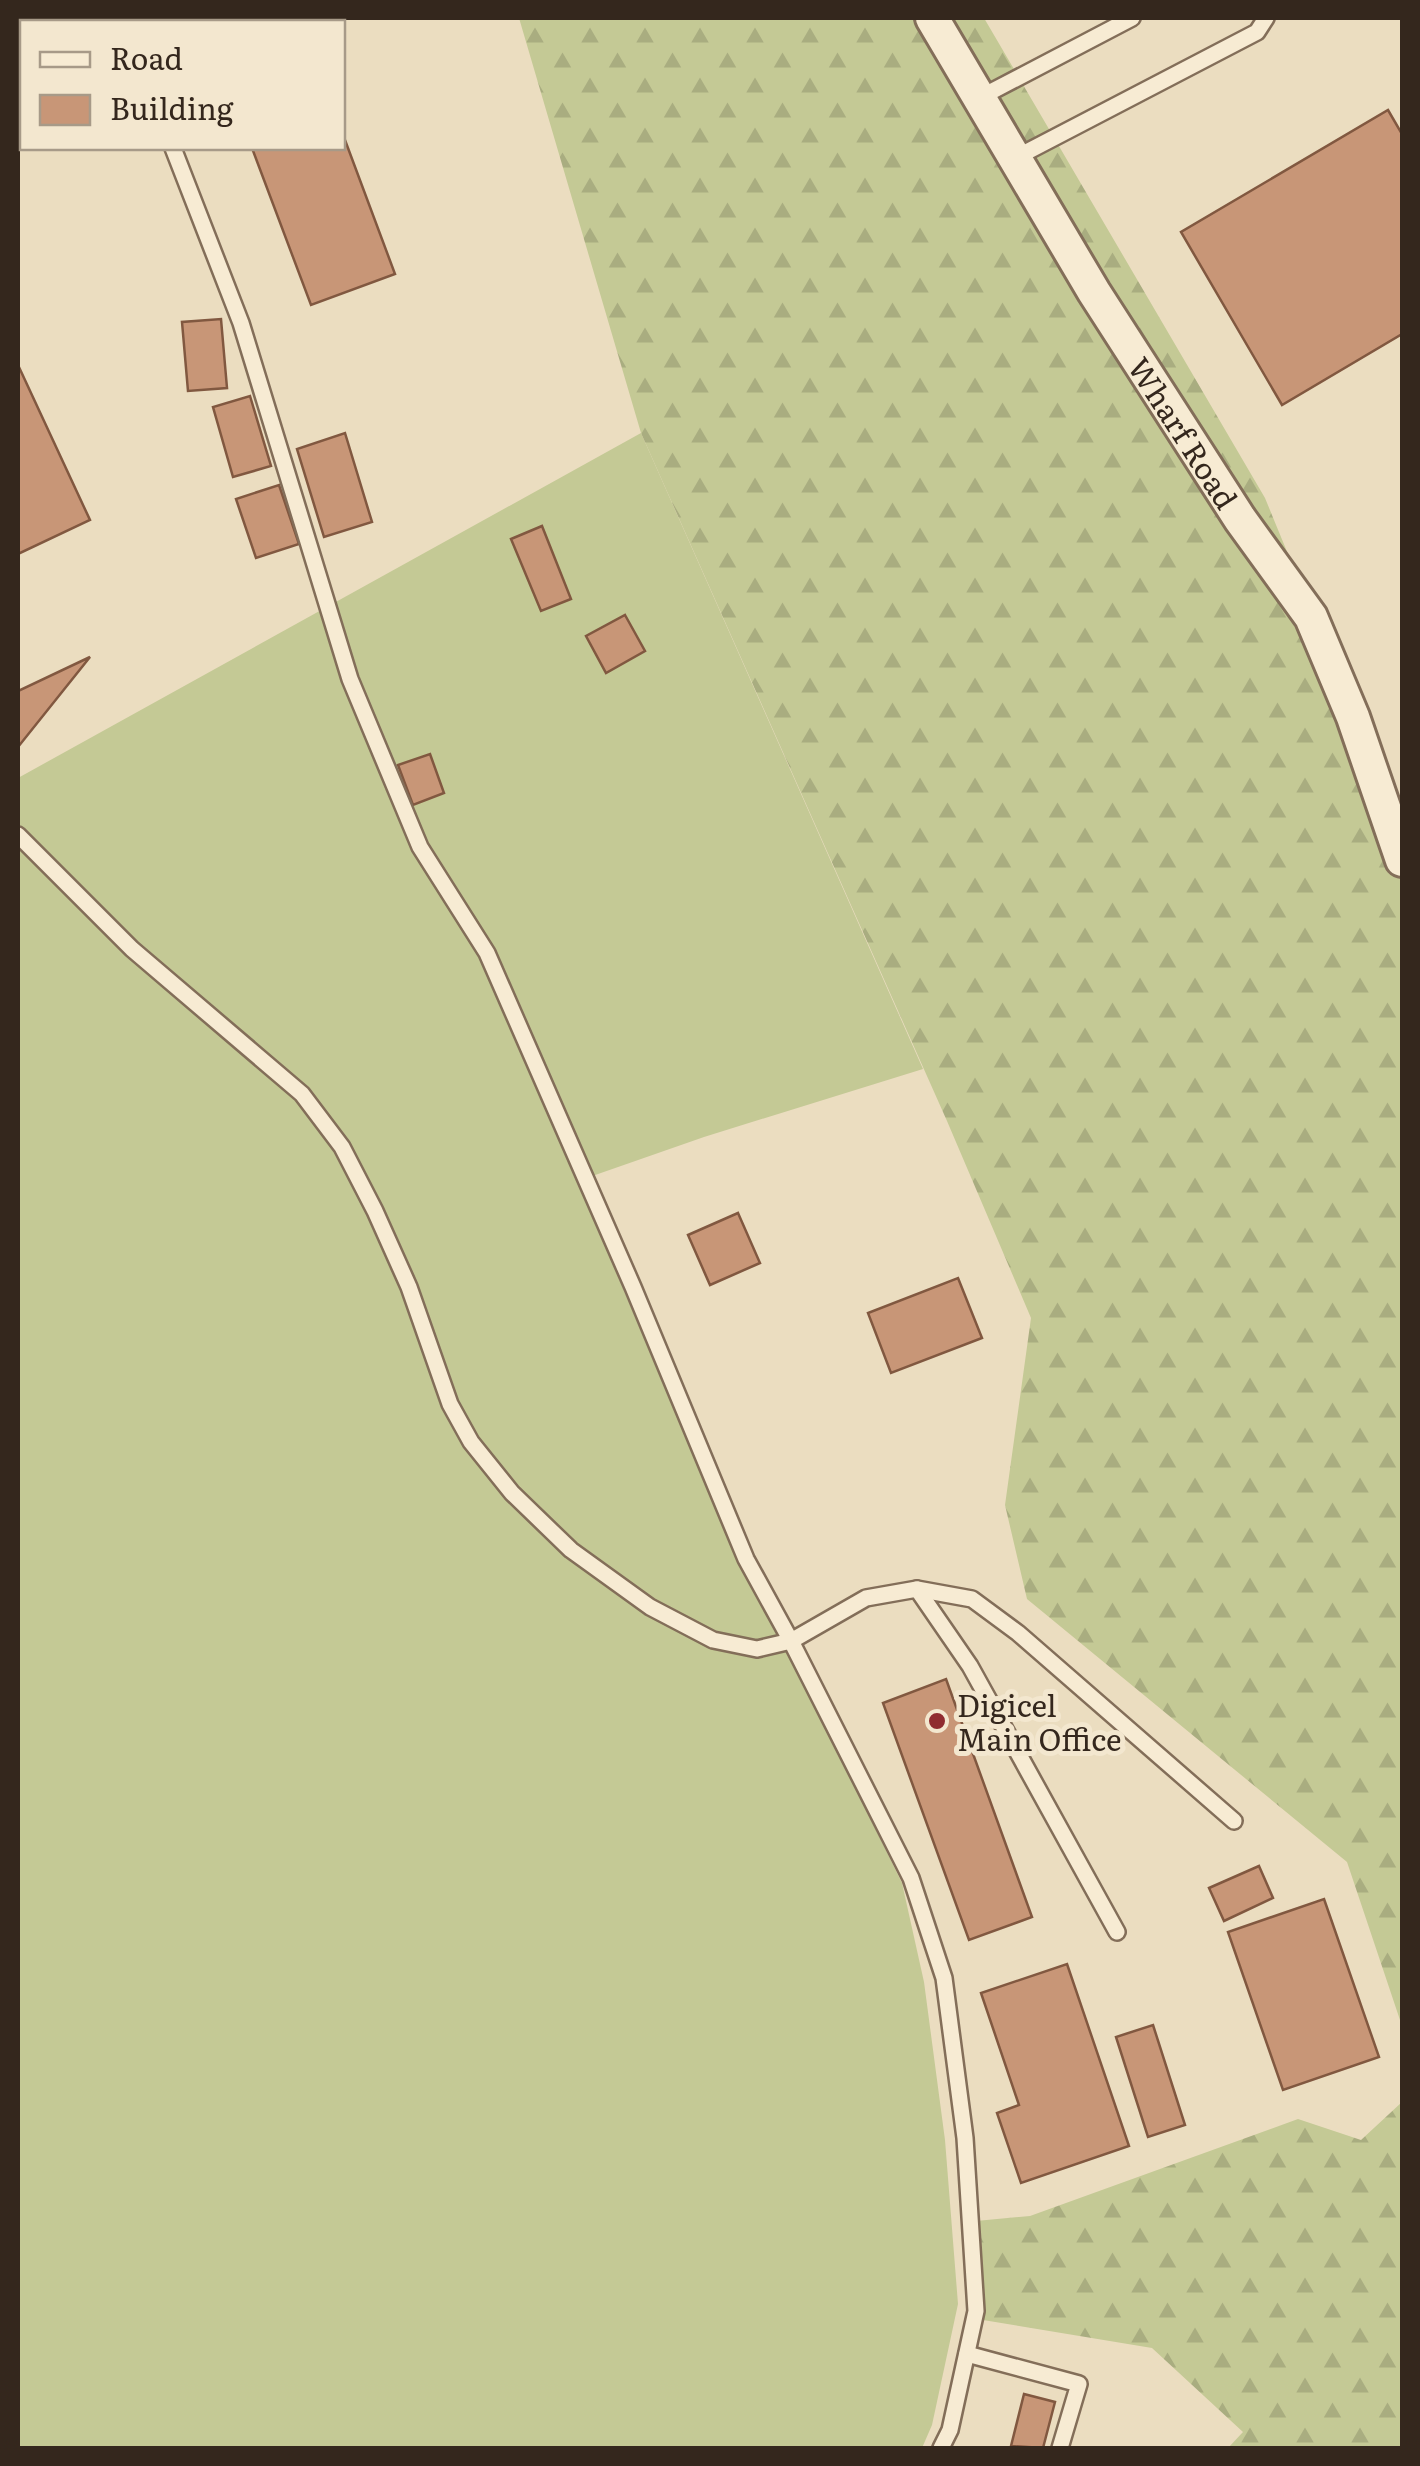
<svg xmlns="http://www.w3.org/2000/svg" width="1420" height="2466" font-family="Literata,serif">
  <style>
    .grass { fill: #c4c995 }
    .forest { fill: url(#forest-firs) }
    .building { fill: #c89677; stroke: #815840; stroke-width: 2.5 }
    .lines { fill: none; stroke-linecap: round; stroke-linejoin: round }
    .service-casing { stroke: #836e59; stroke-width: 20 }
    .minor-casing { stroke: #836e59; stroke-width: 38 }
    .service { stroke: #f7ebd3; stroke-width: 15 }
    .minor { stroke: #f7ebd3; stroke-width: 32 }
    .poi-dot { fill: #902c30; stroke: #f3e7cf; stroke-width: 4 }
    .labels { text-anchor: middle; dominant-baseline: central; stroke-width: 10; stroke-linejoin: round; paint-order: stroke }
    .street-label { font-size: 30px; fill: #34271d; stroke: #f3e7cf }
    .poi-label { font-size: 30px; fill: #34271d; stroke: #f3e7cf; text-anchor: start }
  </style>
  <defs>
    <pattern id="forest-firs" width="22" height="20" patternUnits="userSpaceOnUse" patternTransform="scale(2.5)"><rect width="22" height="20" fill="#c4c995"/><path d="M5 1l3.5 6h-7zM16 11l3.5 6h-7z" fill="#a9ad80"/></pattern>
  </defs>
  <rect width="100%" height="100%" fill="#ebddc0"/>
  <path class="grass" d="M641 433 923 1069 704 1137 578 1181 736 1557 788 1651 902 1883 924 1982 945 2140 958 2304 932 2425 922 2448H18V778Z"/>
  <g class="forest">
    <path d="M519 18H984L1265 498 1371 756 1402 848V2026L1347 1862 1027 1599 1005 1505 1031 1318 947 1121 641 433Z"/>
    <path d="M1402 2102V2448H1228L1243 2432 1152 2348 983 2320 976 2221 1030 2216 1298 2119 1361 2140Z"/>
  </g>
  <g class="building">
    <path d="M1388 110 1402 134V334L1282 405 1181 232Z"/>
    <path d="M342 132 395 274 311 305 252 148H342Z"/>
    <path d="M221 319 227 388 188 391 182 322Z"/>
    <path d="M18 365 90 520 18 554Z"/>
    <path d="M250 396 271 466 233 477 213 407Z"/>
    <path d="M345 433 372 522 324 537 297 449Z"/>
    <path d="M279 485 299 544 256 558 236 499Z"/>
    <path d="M542 526 571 599 541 611 511 539Z"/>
    <path d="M625 615 645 651 606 673 586 636Z"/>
    <path d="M90 657 18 747V691Z"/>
    <path d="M430 754 444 793 413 805 398 765Z"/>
    <path d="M738 1213 760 1263 710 1285 688 1235Z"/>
    <path d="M958 1278 982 1338 891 1373 868 1313Z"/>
    <path d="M946 1679 1032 1917 969 1940 883 1703Z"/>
    <path d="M1259 1866 1273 1898 1224 1921 1209 1888Z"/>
    <path d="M1324 1899 1379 2057 1283 2090 1228 1932Z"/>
    <path d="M1067 1964 1129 2146 1021 2183 997 2113 1019 2105 981 1993Z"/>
    <path d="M1153 2025 1185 2125 1148 2137 1116 2037Z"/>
    <path d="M1024 2394 1055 2402 1043 2448 1011 2446Z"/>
  </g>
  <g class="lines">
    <defs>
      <g id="service">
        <path d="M123 18 125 22"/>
        <path d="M981 97 1132 18"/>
        <path d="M173 148 241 323 350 679 420 847 487 953 633 1287 746 1559 791 1641 911 1878 944 1978 965 2138 976 2311 950 2430 941 2448"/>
        <path d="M1017 157 1257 32 1266 18"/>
        <path d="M18 835 132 949 302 1094 342 1147 375 1211 409 1287 450 1404 471 1442 512 1493 571 1550 650 1607 713 1640 757 1649 791 1641 866 1598 917 1589 972 1599 1018 1633 1234 1821"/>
        <path d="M917 1589 970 1666 1117 1932"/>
        <path d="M967 2354 1079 2384 1060 2448"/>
      </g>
      <g id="minor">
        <path id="s1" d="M932 18 1094 292 1240 519 1311 617 1353 717 1402 860"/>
      </g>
    </defs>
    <use href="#service" class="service-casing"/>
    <use href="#minor" class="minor-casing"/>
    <use href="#service" class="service"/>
    <use href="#minor" class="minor"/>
  </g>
  <circle class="poi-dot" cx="937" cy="1721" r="10"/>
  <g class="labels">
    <g class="street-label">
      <text stroke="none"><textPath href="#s1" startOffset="485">Wharf Road</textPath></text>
    </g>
    <g class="poi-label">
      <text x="957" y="1704">Digicel<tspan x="957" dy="34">Main Office</tspan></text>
    </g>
  </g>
  <rect width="1420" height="2466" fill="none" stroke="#34271d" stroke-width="40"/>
  <rect x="20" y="20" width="325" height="130" fill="#f3e7cf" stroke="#a79a88" stroke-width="2.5"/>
  <rect x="40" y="52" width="50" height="15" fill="#f7ebd3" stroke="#a79a88" stroke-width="2.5"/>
  <text x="110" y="70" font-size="30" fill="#34271d">Road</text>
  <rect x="40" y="95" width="50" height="30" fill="#c89677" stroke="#a79a88" stroke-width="2.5"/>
  <text x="110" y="120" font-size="30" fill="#34271d">Building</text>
</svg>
